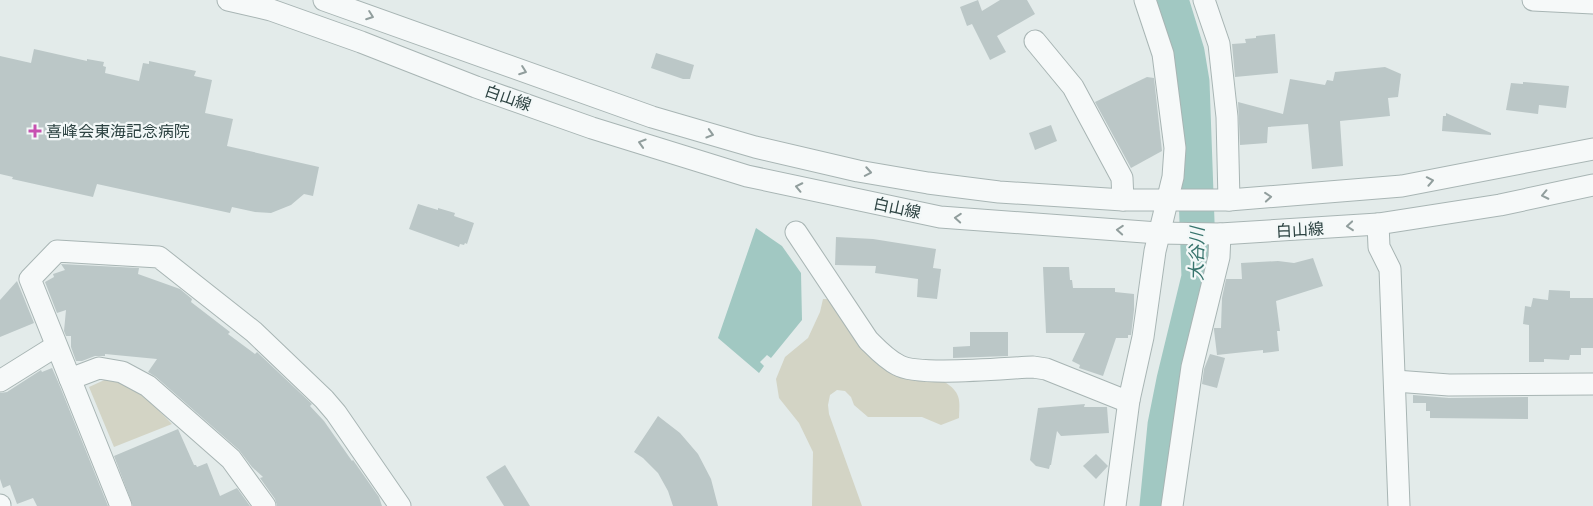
<svg xmlns="http://www.w3.org/2000/svg" width="1593" height="506" font-family="'Fira Sans Condensed','Noto Sans JP',sans-serif">
  <style>
    .green { fill: #d3d4c5 }
    .water { fill: #a1c8c2 }
    .lines { fill: none; stroke-linecap: round; stroke-linejoin: round }
    .river { stroke: #a1c8c2; stroke-width: 35 }
    .building { fill: #bbc7c7 }
    .minor-casing { stroke: #a8b5b4; stroke-width: 23 }
    .minor { stroke: #f6f9f9; stroke-width: 21 }
    .oneway { stroke: #919e9d }
    .poi-dot { fill: #c751b1; stroke: #f3f8f8; stroke-width: 2 }
    .labels { text-anchor: middle; dominant-baseline: central; stroke-width: 4.5; stroke-linejoin: round; paint-order: stroke }
    .street-label { font-size: 16px; fill: #2c4241; stroke: #f3f8f8 }
    .poi-label { font-size: 16px; fill: #2c4241; stroke: #f3f8f8; text-anchor: start }
    .water-label { font-size: 18px; font-style: italic; fill: #38746d; stroke: #f3f8f8 }
  </style>
  <rect width="100%" height="100%" fill="#e3ebea"/>
  <g class="green">
    <path d="M823 299H833L864 341 943 381C961 392 960 399 959 418L941 425 922 417H868L854 405 851 397 845 391 837 390 830 395 828 405 829 414 862 506H812L813 452 799 423 779 398 776 379 785 357 808 338 820 312Z"/>
    <path d="M111 377 139 390 172 424 114 447 89 387Z"/>
  </g>
  <path class="water" d="M756 228 782 246 801 273 802 320 771 358 767 355 760 362 764 366 759 373 718 338Z"/>
  <g class="lines">
    <path class="river" d="M1157 506 1165 425 1174 380 1199 277 1192 82 1187 52 1171 0"/>
  </g>
  <g class="building">
    <path d="M978 0 982 11 1000 0H1027L1035 14 997 36 1006 52 990 60 972 24 967 26 960 7Z"/>
    <path d="M1275 34 1278 73 1235 77 1232 44 1246 43 1245 39 1256 38V36Z"/>
    <path d="M34 49 87 61V59L104 62 103 66 106 67 105 73 139 81 143 63 149 64V61L196 71 194 76 212 80 205 113 233 119 227 146 319 167 313 196 304 194 291 205 271 213 255 212 232 207 230 213 97 184 93 197 12 179 13 177 0 174V56L31 63Z"/>
    <path d="M656 53 694 65 690 79H683L651 68Z"/>
    <path d="M1385 67 1401 74 1398 97 1388 98 1390 116 1340 121 1343 166 1312 169 1308 124 1268 127 1267 143 1240 145 1238 102 1283 114 1290 79 1325 85 1327 80 1333 81 1335 72Z"/>
    <path d="M1147 77 1154 78 1162 151 1131 168 1095 102Z"/>
    <path d="M1523 82 1569 86 1566 108 1539 105 1538 114 1506 110 1511 83 1523 84Z"/>
    <path d="M1446 113 1491 133V135L1442 131 1443 116H1446Z"/>
    <path d="M1051 125 1057 141 1035 150 1029 133Z"/>
    <path d="M418 204 438 210V208L455 213 454 216 474 223 467 244 465 243 464 245 460 244 459 247 409 229Z"/>
    <path d="M836 237 873 239 936 249 933 268 941 269 937 299 917 297 918 279 875 273 876 266 835 265Z"/>
    <path d="M1313 258 1323 286 1276 301 1280 331H1277L1279 351 1263 353V350L1217 355 1214 330V328H1221L1222 298 1226 279H1242L1241 263 1278 261 1294 263Z"/>
    <path d="M61 264 139 268 138 274 180 289 192 299 191 302 230 332 228 334 255 354 257 352 312 404 310 406 324 421 352 461 353 460 379 497 382 506H277L275 499 260 478 263 477 252 467 239 450 156 377 148 372 157 359 105 354V356H95L82 361H76L71 347V336H66L64 331 66 310 57 313 45 282 54 277 53 274 65 270Z"/>
    <path d="M1043 267H1069L1070 280H1072L1073 288H1115V292L1134 294V310L1131 335H1128V338H1116L1103 376 1079 368 1080 365 1072 361 1085 333H1046Z"/>
    <path d="M17 281 34 323 0 337V300Z"/>
    <path d="M1549 290 1570 291V298H1593V348H1581V355H1570L1569 360 1544 359V362H1529V325L1523 324 1525 306 1531 307 1533 298 1548 300Z"/>
    <path d="M970 332H1008V356L953 358V347L970 346Z"/>
    <path d="M1210 354 1225 358 1217 388 1202 384 1204 369Z"/>
    <path d="M52 368 59 384 108 506H37L33 498 17 504 10 485 3 488 0 479V393L7 392 41 370 42 372Z"/>
    <path d="M1413 395 1449 398 1528 397V419L1430 418V411H1426V403H1413Z"/>
    <path d="M1085 404 1084 407H1107L1109 433 1061 436 1057 431 1051 465H1050L1049 469 1036 466 1030 460 1038 408Z"/>
    <path d="M658 416 680 433 698 454 711 479 718 506H673L668 491 658 473 643 458 634 452Z"/>
    <path d="M178 429 194 465H196L197 467 207 463 220 496 237 488 250 506H133L114 456Z"/>
    <path d="M1096 454 1108 466 1096 479 1083 466Z"/>
    <path d="M505 465 530 506H504L486 477Z"/>
  </g>
  <g class="lines">
    <defs>
      <g id="minor">
        <path d="M228 0 271 10 361 42 476 87 592 128 747 176 940 217 1158 233 1220 234 1378 224 1500 205 1593 185"/>
        <path d="M324 0 652 117 755 147 858 171 928 183 999 192 1123 200H1229L1402 186 1593 149"/>
        <path d="M1204 0 1219 44 1227 117 1229 200"/>
        <path d="M1533 0 1593 3"/>
        <path d="M1035 41 1073 87 1122 178 1123 200"/>
        <path d="M1378 224 1379 247 1390 269 1399 506"/>
        <path d="M796 232 868 340C877 349 886 359 898 365 918 377 1005 368 1033 367L1046 369 1121 399 1129 400"/>
        <path d="M70 379 99 368 122 372 148 386 231 459 265 506"/>
        <path d="M0 381 56 346"/>
        <path d="M1395 381 1449 385 1593 384"/>
        <path d="M0 505V506"/>
        <path d="M121 506 30 279 57 251 159 257 254 332 324 399 336 413 400 506"/>
        <path d="M1115 506 1129 400 1143 337 1155 251 1173 177 1175 148 1163 54 1145 0"/>
        <path d="M1172 506 1192 367 1219 257 1220 234"/>
      </g>
    </defs>
    <use href="#minor" class="minor-casing"/>
    <use href="#minor" class="minor"/>
  </g>
  <defs><path id="oneway-chevron" d="M-2-3.5L2.5 0L-2 3.5" fill="none" stroke-width="1.6" stroke-linecap="round" stroke-linejoin="round" transform="scale(1.25)"/></defs>
  <g class="oneway">
    <use href="#oneway-chevron" transform="translate(370 16) rotate(20)"/>
    <use href="#oneway-chevron" transform="translate(523 71) rotate(20)"/>
    <use href="#oneway-chevron" transform="translate(710 134) rotate(16)"/>
    <use href="#oneway-chevron" transform="translate(642 143) rotate(-163)"/>
    <use href="#oneway-chevron" transform="translate(868 172) rotate(10)"/>
    <use href="#oneway-chevron" transform="translate(1430 181) rotate(-11)"/>
    <use href="#oneway-chevron" transform="translate(799 187) rotate(-168)"/>
    <use href="#oneway-chevron" transform="translate(1545 195) rotate(168)"/>
    <use href="#oneway-chevron" transform="translate(1268 197) rotate(-5)"/>
    <use href="#oneway-chevron" transform="translate(958 218) rotate(-176)"/>
    <use href="#oneway-chevron" transform="translate(1350 226) rotate(175)"/>
    <use href="#oneway-chevron" transform="translate(1120 230) rotate(-176)"/>
  </g>
  <path class="poi-dot" d="M32.5 123.5h5v5h5v5h-5v5h-5v-5h-5v-5h5z"/>
  <g class="labels">
    <g class="street-label">
      <text transform="translate(508 98) rotate(19)">白山線</text>
      <text transform="translate(897 208) rotate(12)">白山線</text>
      <text transform="translate(1300 230) rotate(-3)">白山線</text>
    </g>
    <g class="poi-label">
      <text x="46" y="131">喜峰会東海記念病院</text>
    </g>
    <g class="water-label">
      <text transform="translate(1197 254) rotate(-89)">大谷川</text>
    </g>
  </g>
</svg>
